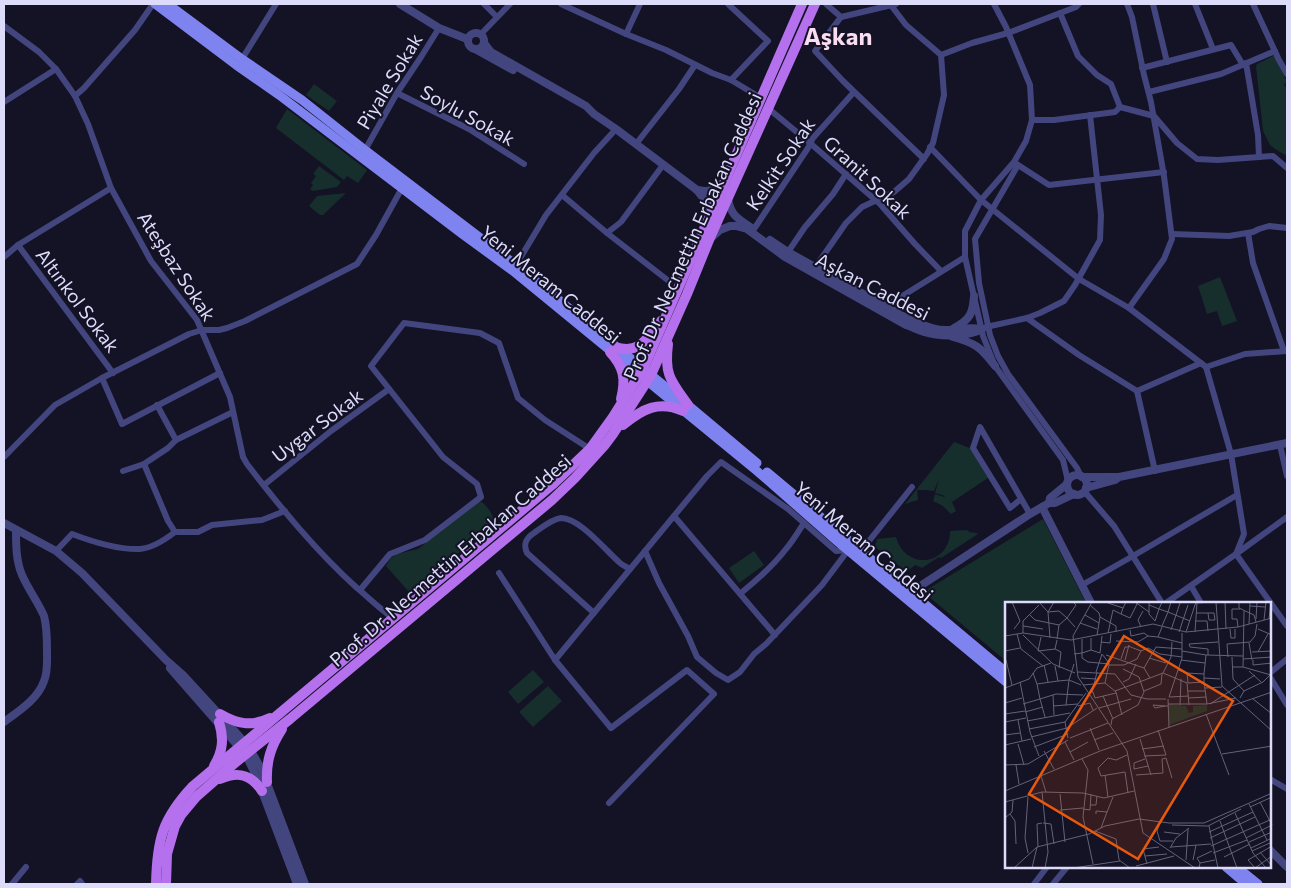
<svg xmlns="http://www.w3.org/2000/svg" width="1291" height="888" font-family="Commissioner,sans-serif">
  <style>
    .green { fill: #162e2c }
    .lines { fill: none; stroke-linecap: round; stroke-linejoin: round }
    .minor { stroke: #43457e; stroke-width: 6 }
    .tertiary { stroke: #43457e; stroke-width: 8 }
    .secondary { stroke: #7e83ef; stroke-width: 9 }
    .primary { stroke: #b570ed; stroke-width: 10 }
    .labels { text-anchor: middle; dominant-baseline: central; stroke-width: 4; stroke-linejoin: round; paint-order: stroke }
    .street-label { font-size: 19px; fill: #dcdbfa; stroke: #141225 }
    .district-label { font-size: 24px; font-weight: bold; fill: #fbddf2; stroke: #141225 }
    .inset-road { fill: none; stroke: #64627a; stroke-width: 1 }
    .view { fill: #e8590c; fill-opacity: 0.15; stroke: #e8590c; stroke-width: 2.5 }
    .inset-edge { fill: none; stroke: #dcdbfa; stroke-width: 2.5 }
  </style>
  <rect width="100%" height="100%" fill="#141225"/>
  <g class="green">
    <path d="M1275 55 1287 82 1284 84 1287 90V156L1275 149 1270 145 1263 131 1256 66 1257 64Z"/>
    <path d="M314 84 337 101 329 111 306 95Z"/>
    <path d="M287 109 367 170 358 183 347 176 344 180 276 128Z"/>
    <path d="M319 166 341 182 337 187 313 191 310 189 313 185 311 183 316 176 313 174Z"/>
    <path d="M346 193 323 215H320L309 206 317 196Z"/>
    <path d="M1220 277 1237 321 1222 326 1217 311 1207 314 1198 286Z"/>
    <path d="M954 442 970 448 988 478 952 502 956 511 951 514 943 506 933 501 935 494 944 497 945 496 935 493 939 479 934 491 926 490H917L918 500 905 504Z"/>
    <path d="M479 502H482C489 509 495 515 493 525L410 593 386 566 391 558 397 554 418 549Z"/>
    <path d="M1043 519 1086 603H1006V661L923 592Z"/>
    <path d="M967 530 969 532 977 533 978 534 941 558 939 557 922 568 915 565 907 572 875 547 877 539 896 537C905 571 950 566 950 531Z"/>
    <path d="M754 551 764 565 739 583 729 568Z"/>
    <path d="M533 670 544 682 518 704 508 692Z"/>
    <path d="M548 686 562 701 533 727 519 712Z"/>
  </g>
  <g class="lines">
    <g class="minor">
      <path d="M484 4 497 17"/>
      <path d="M561 4 626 34 666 50 712 73 731 80 761 98"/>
      <path d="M728 4 768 41 731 80"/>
      <path d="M826 4 841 17 896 4"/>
      <path d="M890 4 906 25 941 55 972 43 1008 33 1076 7 1079 4"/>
      <path d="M994 4 1006 27 1030 85 1032 120 1026 141 1014 162 981 200 965 231V257L983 336 995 366 1063 460 1068 481"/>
      <path d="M1127 4 1132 17 1144 75 1151 102 1164 176 1172 239 1164 259 1129 308 1206 367 1245 354 1287 351"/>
      <path d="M1153 4 1167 62"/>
      <path d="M1195 4 1213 49"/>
      <path d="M1253 4 1279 60 1287 74"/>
      <path d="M1060 13 1078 56 1097 75 1111 84 1120 107 1154 116 1177 143 1197 159 1218 160 1259 157 1258 135 1246 63"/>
      <path d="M841 17 815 51 843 81 924 159"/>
      <path d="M4 26 39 52 56 69 75 96 88 124 111 188 151 261 197 320 230 397 243 457 247 464C281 508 316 551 357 588 369 598 380 609 393 618"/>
      <path d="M481 34 510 4"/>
      <path d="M626 34 640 4"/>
      <path d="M242 59 276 4"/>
      <path d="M1142 68 1231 45 1243 65"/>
      <path d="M1149 92 1221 74 1275 51"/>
      <path d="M397 93 469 129 524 164"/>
      <path d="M75 96 84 88 135 30 153 4"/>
      <path d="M4 102 56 69"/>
      <path d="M769 109 810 143 880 204 915 244 941 271"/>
      <path d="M1032 120H1054L1115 112 1120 107"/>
      <path d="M636 144 679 89 695 65"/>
      <path d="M930 147 981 200 1079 279 1129 308"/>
      <path d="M365 150 397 93 421 57 439 28"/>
      <path d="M1259 157 1273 156 1287 168"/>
      <path d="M1015 163 1049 185 1164 172"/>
      <path d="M1018 165 975 239 979 283 990 335 998 356 1008 374 1077 468 1081 476"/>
      <path d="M562 195 607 233 670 282"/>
      <path d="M752 232 808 148 813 138 854 92"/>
      <path d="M607 233 621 222 663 165"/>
      <path d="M1248 233 1253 263 1284 351"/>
      <path d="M1172 234 1229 236 1253 232 1259 229 1269 226 1287 228"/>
      <path d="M18 245 113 373"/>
      <path d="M786 255 805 227 833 194 846 174"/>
      <path d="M4 257 18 245 111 188"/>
      <path d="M516 265 546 215 594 153 616 129"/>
      <path d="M814 269 846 223 862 207 894 192 909 179 927 154 933 143 944 95 941 55"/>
      <path d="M883 308 965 257"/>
      <path d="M1027 318 1079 355 1137 391 1201 363"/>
      <path d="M986 327 1027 318 1040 313 1064 301 1075 285 1100 240 1101 215 1090 115"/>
      <path d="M102 378 122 424 220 373"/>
      <path d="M1137 391 1155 471"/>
      <path d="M157 405 176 440 233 412"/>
      <path d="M1280 445 1287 476"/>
      <path d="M4 457 55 405 102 378 189 334 202 330H219L227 328 245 321 357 264 376 235 402 188"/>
      <path d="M144 464 168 448 176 440"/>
      <path d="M123 471 144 464 168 521 175 532H198L212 525 262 520 285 511"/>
      <path d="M264 485 331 431 389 389"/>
      <path d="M1084 491 1114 526 1162 603"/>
      <path d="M1021 499 1010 508 973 448 980 427 1030 514"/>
      <path d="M674 516 775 635"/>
      <path d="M1287 517 1236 554 1287 626"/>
      <path d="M56 551 72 534C93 542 118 550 140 549 152 548 166 539 175 532"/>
      <path d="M645 551 659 583 688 636 697 657 716 673 728 680 740 672 754 654 766 644 822 585 849 549"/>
      <path d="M861 551 912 487"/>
      <path d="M499 573 555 660 611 728 687 670 714 694 609 803"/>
      <path d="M1082 585 1133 556 1237 495"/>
      <path d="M1191 586 1201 603"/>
      <path d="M360 590 390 554 425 540 481 497 477 484 443 457 371 366 404 323 480 333 499 343 518 398 545 420 590 449"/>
      <path d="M741 593C757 580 773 566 786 549 793 541 798 532 804 523"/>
      <path d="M1166 603 1236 554 1244 534 1231 454 1206 367"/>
      <path d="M594 613 527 553C523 544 526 538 534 533 541 528 552 519 561 518 580 518 606 551 620 563 623 566 627 567 630 569"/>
      <path d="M555 660 707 476 721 462 788 509 836 551 848 550"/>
      <path d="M1270 673 1287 659"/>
      <path d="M1270 677 1287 705"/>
      <path d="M1270 779 1287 789"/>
      <path d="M12 884 26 867"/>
      <path d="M77 884 80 881 82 884"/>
      <path d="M1034 884 1047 867"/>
      <path d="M1053 884 1067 867"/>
    </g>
    <g class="tertiary">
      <path d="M400 4 439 28 467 39"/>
      <circle cx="476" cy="41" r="8"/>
      <path d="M484 43 487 47 491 52 586 106 594 114 616 129 697 190 707 203 710 215"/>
      <path d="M475 49 513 70"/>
      <path d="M697 190C707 192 714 191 722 184"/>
      <path d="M728 199C731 216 738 219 752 228"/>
      <path d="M711 238 720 230 730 226H736L747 229 785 257 906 325C912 327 918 330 924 332 940 337 968 337 982 329"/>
      <path d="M770 240 788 252 910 320C923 325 935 331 949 330 960 329 971 327 982 329"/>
      <path d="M954 328C970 320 973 313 974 296"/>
      <path d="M953 337C975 343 981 347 995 366"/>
      <circle cx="1077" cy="485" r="10"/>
      <path d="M1082 477H1117"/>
      <path d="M1086 488 1115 480 1119 477 1287 443"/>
      <path d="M1049 503 1050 498 1067 484"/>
      <path d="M1042 507 1091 603"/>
      <path d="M4 523 56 551 82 573 166 660 183 675 239 736 251 751 262 770 305 884"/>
      <path d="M908 594 1030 514 1049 503H1055L1074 494"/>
      <path d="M170 668 246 755 257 778 297 884"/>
      <path d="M4 722C19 711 38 699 44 681 48 672 47 661 47 651 47 639 47 627 44 616 38 602 28 589 22 575 16 561 16 545 16 530"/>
      <path d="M1270 850 1287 867"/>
    </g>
    <g class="secondary">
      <path d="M155 4 236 65 279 95 462 234 513 271 757 471 838 542 1006 682"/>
      <path d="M168 4 242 59 302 100 365 150 516 265 688 405 757 463"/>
      <path d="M767 472 1006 672"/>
      <path d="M1226 867 1246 884"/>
      <path d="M1237 867 1258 884"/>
    </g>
    <g class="primary">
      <path d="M668 344C664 375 671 381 688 405"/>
      <path d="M615 347C641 355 646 338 661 321"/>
      <path d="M610 352C624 367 626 379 621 399"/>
      <path d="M623 425C642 409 659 400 683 411"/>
      <path d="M220 714C237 724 252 727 270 718"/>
      <path d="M214 766C223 751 224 739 219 722"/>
      <path d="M220 779C238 771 251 774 262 791"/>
      <path d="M267 782C266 761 271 746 282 729"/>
      <path d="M156 884C157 840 162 819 193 786L552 485 590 449 613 417 643 369 802 4"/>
      <path d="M166 884 167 854 175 826 181 815 196 797 236 762 290 719 552 500 575 478 604 446 613 434 651 375 687 294 709 240 815 4"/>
    </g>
  </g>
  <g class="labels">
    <g class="street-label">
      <text transform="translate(389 81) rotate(-59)">Piyale Sokak</text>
      <text transform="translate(468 115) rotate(29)">Soylu Sokak</text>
      <text transform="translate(780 164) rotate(-56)">Kelkit Sokak</text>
      <text transform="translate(868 177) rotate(43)">Granit Sokak</text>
      <text transform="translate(692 236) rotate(-66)">Prof. Dr. Necmettin Erbakan Caddesi</text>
      <text transform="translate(177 266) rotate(57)">Ateşbaz Sokak</text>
      <text transform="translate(551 284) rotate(39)">Yeni Meram Caddesi</text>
      <text transform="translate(873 286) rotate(27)">Aşkan Caddesi</text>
      <text transform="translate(78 300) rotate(53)">Altınkol Sokak</text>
      <text transform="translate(317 425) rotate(-37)">Uygar Sokak</text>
      <text transform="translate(864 541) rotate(40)">Yeni Meram Caddesi</text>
      <text transform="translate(450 560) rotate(-41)">Prof. Dr. Necmettin Erbakan Caddesi</text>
    </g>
    <g class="district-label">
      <text x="838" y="35">Aşkan</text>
    </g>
  </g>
  <g transform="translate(1005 602)">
    <rect width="266" height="266" fill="#141225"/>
    <path d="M164 102 181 104 184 111 188 110V104L202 103V109L164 123Z" fill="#162e2c"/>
    <path class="inset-road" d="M7 0 15 19 9 27M34 0 43 10 45 36M49 0 43 10 54 9 62 16 54 23 52 37M68 0 71 3 62 16 70 25M87 0 68 34 73 75 122 149 138 231 190 266M130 0 144 10M144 0V12L150 19M166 0 163 10 185 19M211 0 217 84 267 129M220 0 221 27M234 0V6L249 13 251 20M103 1 118 6 121 0M192 1 208 0M85 3 94 11 95 15 111 24V30M144 3 154 7 157 0M245 4 260 5M118 6 116 12 125 16 133 0M191 11H209L210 18H204L203 11M24 12 30 18 54 23M80 13 94 21M251 17 252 0M264 17 266 0M259 18 261 0M150 19 154 7 163 10 157 24M190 19H202L203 29M75 21 92 27M244 22 245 0M18 24 38 27M136 25 133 18 138 9M233 25 232 17H227V7H235M225 27 226 36H230V27M253 27 267 33M166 28 175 1M174 30 183 3M181 30 191 0M190 30 192 1M18 31V19L34 3M103 31 108 8 116 12M12 32 16 47 38 64M18 33 48 62 70 71M92 33 95 15M0 34 18 31 66 38 148 22 181 30 233 25 267 16M143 34 153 35 157 25M36 35 33 49 50 47 52 38M153 35 177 41M86 36V48L95 51 97 34M111 39 133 40 143 34 139 31 126 34 125 28M96 40 105 41 106 32M244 41 247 58M50 47 56 50 54 66M86 48 77 51V56L83 60 94 61 91 70M0 49 15 46M136 49 143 46 155 52 177 55M177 49 201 53M247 50 267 49M253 50 263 32M69 52 77 51V37M101 53 139 66 145 76 158 71 166 55 167 40M203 53V47L185 45 184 42 213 40M223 55 222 42 245 40 250 34 252 22M227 55 228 77 239 89M144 56 161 61M116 57 120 45H123M238 57 267 55M1 58 7 83M120 58 124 43M176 58 200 61M248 58V63L267 61M69 62 64 78 76 83M39 63 43 80M104 63H119L132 57 136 49 123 44M227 65H238L239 9M238 65 266 73M139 66 151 45 177 47M173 68 182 71 183 81 199 80V72L182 71M244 69 256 80M73 70 110 72 126 93 142 97H161M28 71 32 82 53 79 50 64M158 71 182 81 184 103M199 72 201 53 238 54M76 76 91 77M199 76 215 77M53 79 64 78 61 103M15 80 25 130 34 154M118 80 124 77 131 62M199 80 202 102M100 81 111 90 117 113M32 82 35 97 51 92 78 93M78 83 100 81 102 71 104 63V61L97 52 94 61 104 62M0 86 24 77 32 66 46 61M200 86 217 85M110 89 145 76M139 89 156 82 157 72M183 89H200M88 90 90 96 111 91M87 91 92 70M48 93 49 113M98 94 108 117M164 95 177 56V31M164 95 184 94M184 96 201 95M235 96 239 89 258 80 267 71M163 97 164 125M248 97 267 112M0 101 17 96M18 102 35 97 40 115M163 102H202L231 96M205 102 250 73M175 103 176 77M48 104 73 102M73 104 85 101 88 108M160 104 150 106 148 103 160 104H163M94 106 126 97M20 110 38 105M0 112 20 109M201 112 224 173M13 118 17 139M22 119 65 111M0 120 21 116M106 123 107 117 133 103 139 90 134 75 118 67M85 126 94 148M24 127 60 120M0 133 15 131M26 135 62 126 92 106M63 136 60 120 81 91M65 136 103 121M135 137 146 173M89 138 108 131M60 140 69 158M13 142 19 163M0 143 26 137M29 145 63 132M137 147 159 144M39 149 49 167M65 150 83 140M217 152 267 144M122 153 111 158 103 156 93 166 96 174 120 170 123 191M139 154 161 153 153 128M77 157 83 168 78 215 88 262M140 157 129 161V167L143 164M0 163 23 162 63 138M11 163 14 182M100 173 103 195M131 173 158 171 157 157 161 156 167 176M36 174 41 190M0 189 95 149 267 90M37 190 43 250 40 266M55 192 60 240M23 195 20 236 23 251M0 200 37 190 78 191 99 196 129 189M255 200 267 223M244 202 262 238M85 203H91L92 194M245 205 267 195M78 207 85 208 86 192M55 208 78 206M230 211 248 251 261 266M5 212 10 219 11 242M91 212V209L102 210 108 195M0 216 7 210 8 198M215 219 232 266M38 221 46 222 49 242M155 221 152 229 155 239H168M167 223 203 224 236 207M204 224 213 266M96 226 102 210M90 229 111 237 114 258 125 266M159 230 175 232M204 230 248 210M205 236 250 215M241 236 267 223M244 240 267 230M206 244 267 217M33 245 32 222 37 221M166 245 206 242M165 246 171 236 184 226M246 246 267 236M247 249 267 240M255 250 267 264M208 251 242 238M140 254 162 252M219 255 245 242M181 258 183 227M188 258 191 243M195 261 192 256 207 249M142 262 138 247 154 245M131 264 169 254M9 266 32 245 84 232 100 224 134 217 164 221H199L267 191M27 266 32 245M68 266 115 259M194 266 195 261 210 258M250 266 243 258 267 244M250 266 267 254"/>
    <path class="view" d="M119 34 228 99 133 257 24 192Z"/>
    <rect width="266" height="266" class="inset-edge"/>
  </g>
  <rect width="1291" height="888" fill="none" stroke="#dcdbfa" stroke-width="10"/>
</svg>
